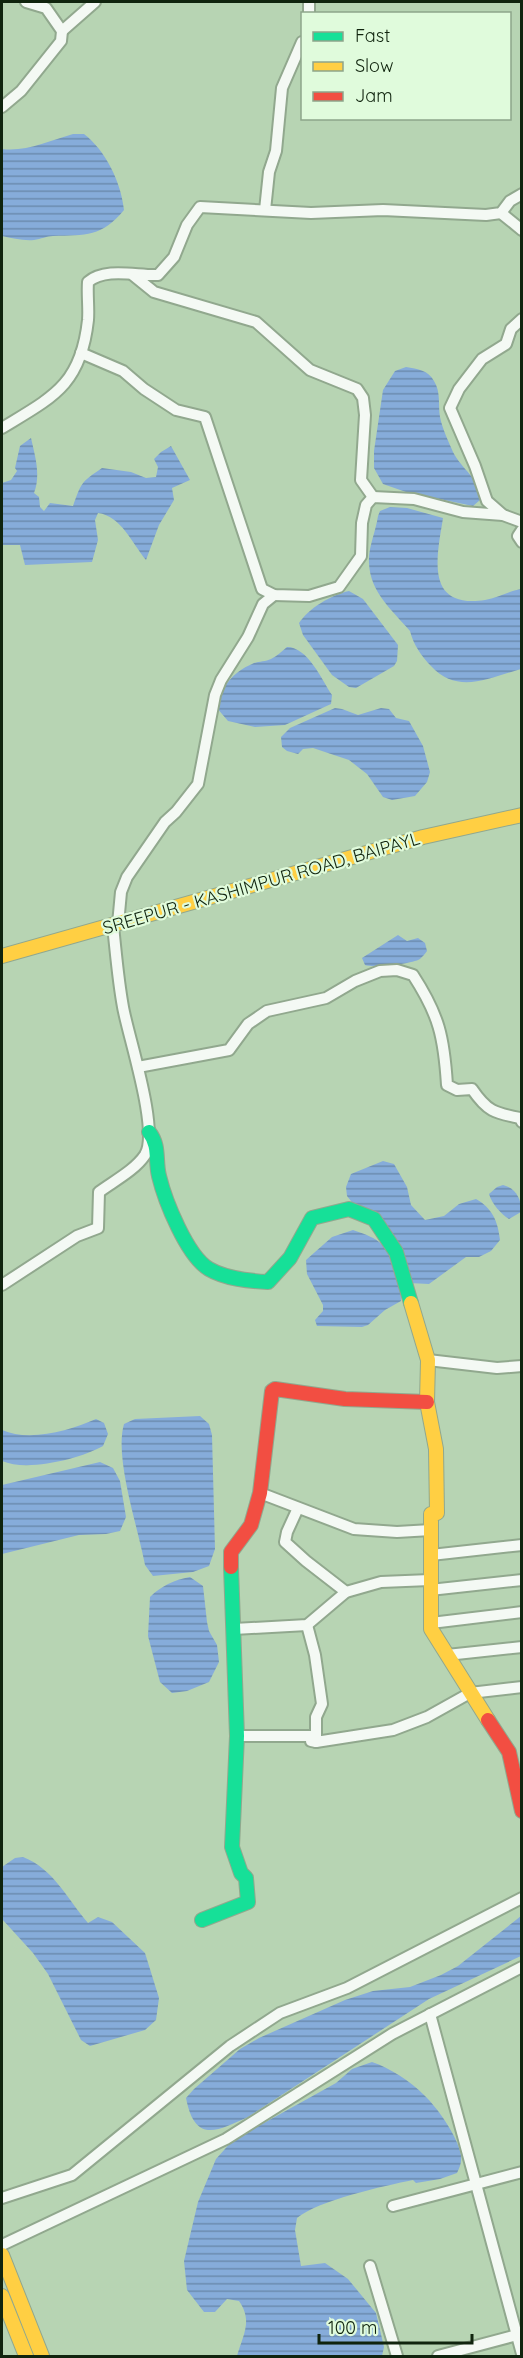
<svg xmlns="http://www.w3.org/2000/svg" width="523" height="2358" font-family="Quicksand,sans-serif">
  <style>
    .water { fill: url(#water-rules) }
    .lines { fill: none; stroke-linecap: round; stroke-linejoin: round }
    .street-casing { stroke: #91a88e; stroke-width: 14 }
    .fast-casing { stroke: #91a88e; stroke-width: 16 }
    .slow-casing { stroke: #91a88e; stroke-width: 16 }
    .jam-casing { stroke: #91a88e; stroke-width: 16 }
    .street { stroke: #f4f9f4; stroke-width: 10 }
    .fast { stroke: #16e098; stroke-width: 14 }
    .slow { stroke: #ffcf43; stroke-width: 14 }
    .jam { stroke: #f24e42; stroke-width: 14 }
    .labels { text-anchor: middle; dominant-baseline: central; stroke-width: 4.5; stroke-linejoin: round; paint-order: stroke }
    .street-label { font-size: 18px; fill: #10240e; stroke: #e0fbdc }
  </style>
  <defs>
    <pattern id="water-rules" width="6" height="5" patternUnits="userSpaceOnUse" patternTransform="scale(1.5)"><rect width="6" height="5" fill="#86acda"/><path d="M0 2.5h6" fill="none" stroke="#6c8caf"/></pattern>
  </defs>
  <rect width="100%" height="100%" fill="#b7d4b3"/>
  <g class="water">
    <path d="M73 134H84C106 151 121 182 124 210 102 237 86 235 53 236 47 236 41 239 34 240 23 241 12 238 2 236V149C26 152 49 141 73 134Z"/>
    <path d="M406 367C418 369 428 370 434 381 441 392 438 405 440 417 442 428 449 443 453 452 461 469 482 480 480 500L473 506 406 492 383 484 374 468V451L383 390 395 371Z"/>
    <path d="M31 438C35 456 41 475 34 493L39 497 40 507 44 511 50 503 73 506C82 482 80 483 102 468L131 472 146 478 156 477 158 467 154 459 161 452 171 446 190 480 172 488 174 500 159 525 146 560C132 543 121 516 98 513L95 520 98 540 92 562 25 565 20 545H2V483L11 480 17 471 15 468 20 446Z"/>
    <path d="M390 507 407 508 443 518C437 556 424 609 485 600 498 598 509 591 521 589V669C488 678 458 695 431 666 422 657 413 644 410 631 392 610 370 592 369 563 368 548 376 531 378 516L380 511Z"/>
    <path d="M349 591 363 599 398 645 397 661 394 666 356 688 349 687 332 675 303 635 299 623C309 608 331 595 349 591Z"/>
    <path d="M287 647C308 647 322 680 332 695L331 704 285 725 255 727 228 721 216 707C221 687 233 672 252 664 258 661 265 662 271 659 277 656 282 651 287 647Z"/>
    <path d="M335 708 342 709 358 715 381 708 389 709 396 718 409 721 423 746 430 772 427 782 415 796 392 800 383 797 367 774 349 760 313 748 303 749 298 754 287 751 282 747 281 737 290 728Z"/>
    <path d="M398 935 407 941 418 938 425 943 427 951C425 954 422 957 420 959 412 964 373 968 365 965L362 958Z"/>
    <path d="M383 1161 394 1164 407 1187 411 1205 425 1220 444 1216 459 1204 476 1199C492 1208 498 1221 500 1240L491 1251 479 1257H466L429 1284 409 1283 405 1269 347 1196 346 1187 351 1174Z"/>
    <path d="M503 1185C516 1188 522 1200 521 1212L509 1219C501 1214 492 1204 489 1194L497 1187Z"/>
    <path d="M353 1230C380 1239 387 1244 396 1272 399 1282 401 1290 401 1301L385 1310 368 1325 362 1327 317 1326 315 1320 323 1311V1305L307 1274 306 1260 332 1237Z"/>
    <path d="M200 1416 209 1424 212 1435 215 1549 209 1566 193 1572 153 1576 145 1565C138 1527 114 1458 124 1424L135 1419Z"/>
    <path d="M96 1419 104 1423 108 1434 103 1446C80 1459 27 1472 2 1461V1430C29 1442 69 1431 96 1419Z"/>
    <path d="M100 1462 113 1468 120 1481 126 1517 120 1531 106 1534 79 1535 2 1554V1485Z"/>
    <path d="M190 1577 203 1586 207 1622 209 1631 217 1645 219 1662 209 1682 187 1691 172 1693 160 1682 148 1636 150 1597C161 1586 174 1580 190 1577Z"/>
    <path d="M23 1857C54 1869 68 1900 88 1923L98 1917 112 1922 145 1953 159 1998 156 2020 145 2030 90 2046 81 2040 48 1974 33 1953 2 1919V1867L15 1858Z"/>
    <path d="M521 1916V1956L429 1999 248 2117C217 2131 195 2144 186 2098L194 2089 240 2049 259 2038 345 2000 373 1991 410 1987 441 1975 458 1966Z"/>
    <path d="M372 2062C390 2068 410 2081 424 2095 437 2107 458 2137 461 2155 462 2161 460 2167 457 2173L440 2179 416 2183 413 2180C384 2186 319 2200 297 2218L295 2230 301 2266 325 2263 348 2279 376 2313 384 2347 382 2356H237C243 2335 253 2321 239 2301L227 2299 215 2312H204L187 2290 184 2261 198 2202 216 2159 233 2140 336 2083 352 2069Z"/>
  </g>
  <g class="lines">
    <defs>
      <g id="street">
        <path d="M309 14V2"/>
        <path d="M62 31 95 2"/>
        <path d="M2 107 21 91 61 41 62 31 46 8 26 2"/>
        <path d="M265 210 269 172 276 151 282 88 302 42"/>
        <path d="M501 213 522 230"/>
        <path d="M133 275 154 292 256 322 310 370 357 389 363 398 365 415 361 480 373 497"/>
        <path d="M522 319 511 329 506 344 482 359 459 389 450 408 475 466 487 501 503 515 522 522"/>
        <path d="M81 353 123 371 144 389 176 410 205 417 262 589 274 595 309 596 339 587 361 556 362 523 366 505 373 497 414 499 463 512 503 515"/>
        <path d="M2 428C53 397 81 385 88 320 89 308 87 295 88 282 105 267 137 276 158 275L174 257 187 225 200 207 311 213 383 210 486 215 501 213 510 201 522 194"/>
        <path d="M522 530 518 536 522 542"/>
        <path d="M118 924 121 892 127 877 165 822 176 812 198 784 215 695 221 680 248 637 263 604 274 595"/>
        <path d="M138 1067 229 1050 248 1024 267 1011 326 998 355 981 380 971 397 970 413 975C439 1015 444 1037 447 1085L457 1090 472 1089C487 1111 494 1113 520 1118L522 1122"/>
        <path d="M2 1285 77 1236 98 1228 99 1192C114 1181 135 1170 145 1155 160 1131 128 1036 123 1007 118 980 116 953 113 926"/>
        <path d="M428 1360 497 1368 522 1366"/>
        <path d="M260 1493 354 1529 397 1532 431 1530"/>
        <path d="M298 1508 287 1532 285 1542 306 1561 346 1592"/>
        <path d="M431 1555 522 1545"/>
        <path d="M430 1590 522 1580"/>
        <path d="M431 1623 522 1612"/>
        <path d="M307 1625 315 1655 322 1704 316 1717V1742"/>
        <path d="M234 1629 307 1625 346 1592 381 1582 430 1580"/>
        <path d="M447 1655 522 1647"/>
        <path d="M237 1736H311V1741L316 1742 393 1730 427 1717 470 1693 522 1687"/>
        <path d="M430 2014 522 2354"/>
        <path d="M2 2198 72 2175 230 2046 280 2013 347 1988 522 1898"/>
        <path d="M393 2206 522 2172"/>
        <path d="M2 2245 226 2139 392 2034 522 1967"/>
        <path d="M370 2266 397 2356"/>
        <path d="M438 2356 521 2334"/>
      </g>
      <g id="fast">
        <path d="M149 1132C160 1146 155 1160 159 1176 165 1201 187 1256 209 1269 226 1279 249 1281 268 1282L290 1258 312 1218 349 1209 374 1219 396 1252 411 1303"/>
        <path d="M202 1920 248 1902 246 1878 241 1873 232 1847 237 1736 231 1567"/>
      </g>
      <g id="slow">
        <path d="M2 956 423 837 522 815"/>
        <path d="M411 1303 428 1360 427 1402 436 1449 437 1513 431 1514V1629L488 1720"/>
        <path d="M2 2255 42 2356"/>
        <path d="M2 2296 26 2356"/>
      </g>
      <g id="jam">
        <path d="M231 1567V1552L251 1525 260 1493 272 1391 275 1389 345 1399 427 1402"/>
        <path d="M488 1720 509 1752 522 1811"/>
      </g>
    </defs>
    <use href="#street" class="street-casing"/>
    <use href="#fast" class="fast-casing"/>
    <use href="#slow" class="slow-casing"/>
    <use href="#jam" class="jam-casing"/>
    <use href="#street" class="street"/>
    <use href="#fast" class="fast"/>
    <use href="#slow" class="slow"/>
    <use href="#jam" class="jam"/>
  </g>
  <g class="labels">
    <g class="street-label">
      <text transform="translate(261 883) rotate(-16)">SREEPUR - KASHIMPUR ROAD, BAIPAYL</text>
    </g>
  </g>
  <rect width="523" height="2358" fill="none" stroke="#10240e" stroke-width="6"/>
  <rect x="301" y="12" width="210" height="108" fill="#e0fbdc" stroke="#8da58a" stroke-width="1.5"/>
  <rect x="313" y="32" width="30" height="9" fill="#16e098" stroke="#8da58a" stroke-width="1.5"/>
  <text x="355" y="42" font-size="18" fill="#10240e">Fast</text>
  <rect x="313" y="62" width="30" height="9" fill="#ffcf43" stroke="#8da58a" stroke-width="1.5"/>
  <text x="355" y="72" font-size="18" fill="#10240e">Slow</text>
  <rect x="313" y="92" width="30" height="9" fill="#f24e42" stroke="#8da58a" stroke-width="1.5"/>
  <text x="355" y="102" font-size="18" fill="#10240e">Jam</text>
  <path d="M319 2334v9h153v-9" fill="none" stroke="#10240e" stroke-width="3"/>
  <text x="328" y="2334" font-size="18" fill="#10240e" stroke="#e0fbdc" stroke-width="4.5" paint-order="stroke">100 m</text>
</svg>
